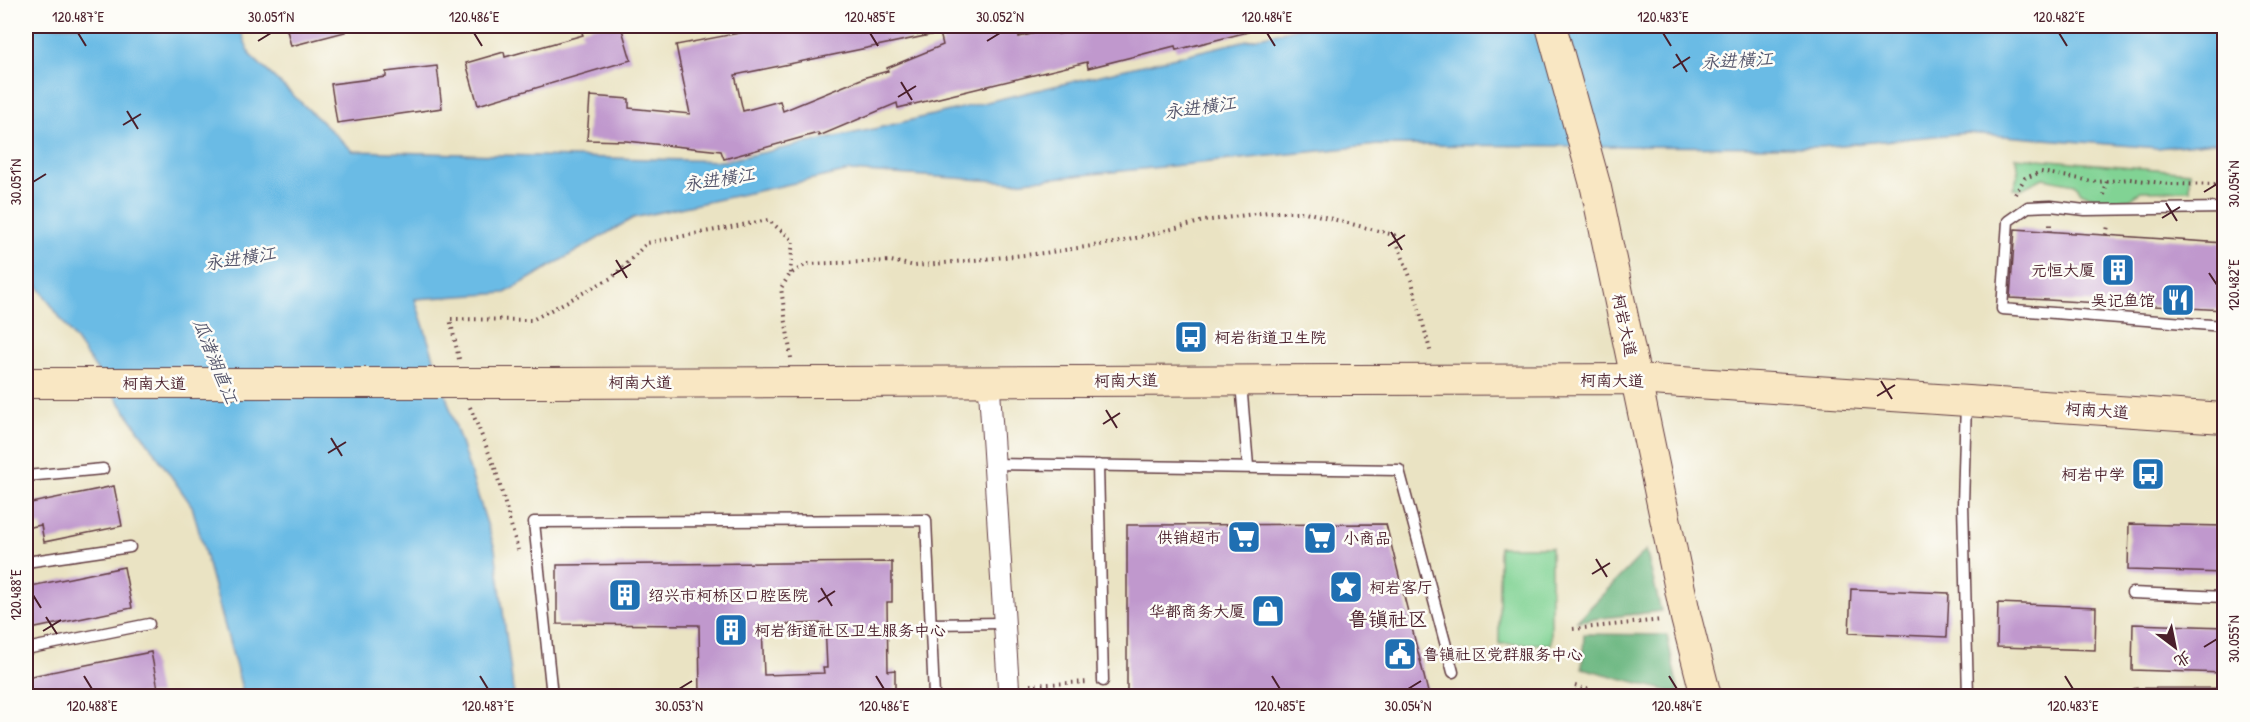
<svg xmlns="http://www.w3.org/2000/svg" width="2250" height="722" font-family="'Patrick Hand','LXGW WenKai TC',sans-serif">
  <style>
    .green { fill: #81d394; stroke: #667960; stroke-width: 1.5 }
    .forest { fill: #68b57e; stroke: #596a54; stroke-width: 1.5 }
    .water { fill: #6abbe5; stroke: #5a6d88; stroke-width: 1.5 }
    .building { fill: #c098cd; fill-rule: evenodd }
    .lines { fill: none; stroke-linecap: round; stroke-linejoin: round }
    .lane-casing { stroke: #623c42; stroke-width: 13 }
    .street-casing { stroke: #623c42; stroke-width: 23 }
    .secondary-casing { stroke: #623c42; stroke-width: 32 }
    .path { stroke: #623c42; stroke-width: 4; stroke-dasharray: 1.5 4.5; stroke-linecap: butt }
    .lane { stroke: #fff; stroke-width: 10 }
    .street { stroke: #fff; stroke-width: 21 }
    .secondary { stroke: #f9e7c3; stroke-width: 30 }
    .secondary-bridge-casing { stroke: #623c42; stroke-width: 32; stroke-linecap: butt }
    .secondary-bridge { stroke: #f9e7c3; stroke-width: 30 }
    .ticks { fill: none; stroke: #4a1f2b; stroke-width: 2 }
    .labels { text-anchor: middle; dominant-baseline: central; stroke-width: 5; stroke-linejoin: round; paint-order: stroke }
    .poi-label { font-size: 16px; fill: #4a1f2b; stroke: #fdfcf7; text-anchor: start }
    .street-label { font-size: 16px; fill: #4a1f2b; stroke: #fdfcf7 }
    .water-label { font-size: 18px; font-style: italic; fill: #55566c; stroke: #fdfcf7 }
    .quarter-label { font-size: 20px; fill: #4a1f2b; stroke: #fdfcf7 }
    .neatline { fill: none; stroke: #4a1f2b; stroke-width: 2 }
    .ticks-label { font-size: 15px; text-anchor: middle; fill: #4a1f2b }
  </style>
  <rect width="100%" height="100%" fill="#fdfcf7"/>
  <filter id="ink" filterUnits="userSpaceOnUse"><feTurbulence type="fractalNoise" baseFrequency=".0167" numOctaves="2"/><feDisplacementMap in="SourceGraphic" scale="12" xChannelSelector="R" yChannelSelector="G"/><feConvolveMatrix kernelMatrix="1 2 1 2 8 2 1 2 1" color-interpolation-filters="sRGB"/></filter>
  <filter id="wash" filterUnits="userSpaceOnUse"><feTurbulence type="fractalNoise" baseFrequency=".008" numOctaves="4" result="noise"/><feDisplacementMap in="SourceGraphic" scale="24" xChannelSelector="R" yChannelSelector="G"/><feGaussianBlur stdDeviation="1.35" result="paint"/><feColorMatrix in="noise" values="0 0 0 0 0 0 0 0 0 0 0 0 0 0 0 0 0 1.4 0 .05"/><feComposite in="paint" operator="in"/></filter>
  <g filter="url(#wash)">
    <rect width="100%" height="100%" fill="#eae3c3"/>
    <g class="green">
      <path d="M2015 157 2190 172V190L2141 191 2130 199 2100 201 2081 192 2075 184 2043 178 2021 189 2013 188C2018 177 2021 169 2015 157Z"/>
      <rect x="1499" y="547" width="52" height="97"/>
    </g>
    <g class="forest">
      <path d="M1646 550 1661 611 1577 621Z"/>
      <path d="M1584 634 1667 635 1679 694 1582 668Z"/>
    </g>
    <path class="water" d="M26 26H239L250 55 353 151 724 161 878 128 1306 26H2224V141L2158 148 1966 133 1821 147 1378 145 1014 182 850 171 633 218 505 293 415 299 495 549 514 696H244L192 506 37 285 26 246Z"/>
    <g id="blocks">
      <g class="building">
        <path d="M286 26H345V32L291 46Z"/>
        <path d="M595 26H621L631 60 478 105 466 63 504 52 505 57 583 35 581 30Z"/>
        <path d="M749 26H1018L1019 37 1056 28 1058 34 1092 26H1247L1248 32 1176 50 1175 46 1088 68 1087 62 898 108 897 103 819 136 818 133 724 159 721 151 626 141 587 140 590 96 629 99V108L690 114 676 45 750 31ZM940 33 943 45 887 68 888 71 866 77 783 111 780 101 743 111 735 75Z"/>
        <path d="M437 66 442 108 337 123 331 84 386 77V72Z"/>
        <path d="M2015 229 2224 243V310L2010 298Z"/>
        <path d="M114 486 122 526 44 542 41 525 26 528V504Z"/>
        <path d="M1386 524 1429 696H1127V525Z"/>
        <path d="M2129 524 2224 526V573L2128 570Z"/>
        <path d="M892 562V602H887L888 671 895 670V696H700L699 625 557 624V565ZM825 623 827 668H823L824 673 764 675 762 625Z"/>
        <path d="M124 567 132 608 26 630V587Z"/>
        <path d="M1851 589 1949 593 1947 637 1849 633Z"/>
        <path d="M1998 603 2096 607 2095 650 1997 647Z"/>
        <path d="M2133 624 2224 627V673L2132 670Z"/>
        <path d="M151 652 159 694 26 696V677Z"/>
      </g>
    </g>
  </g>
  <g filter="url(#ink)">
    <use href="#blocks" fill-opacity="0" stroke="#623c42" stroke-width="1.5"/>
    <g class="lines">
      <defs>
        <g id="lane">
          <path d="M2224 208 2085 210 2051 206 2028 207 2008 221 2002 309 2224 326"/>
          <path d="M1241 383 1248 466"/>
          <path d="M1966 402 1963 504 1968 696"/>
          <path d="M993 464 1399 470 1453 672"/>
          <path d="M1098 465 1103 681"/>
          <path d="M26 476 103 469"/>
          <path d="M26 562 130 547"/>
          <path d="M2132 593 2224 597"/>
          <path d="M931 624 1003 623"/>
          <path d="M26 649 149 624"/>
          <path d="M2136 694H2224"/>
          <path d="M552 696 534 522 926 520 934 696"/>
        </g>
        <path id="street" d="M989 382 1009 696"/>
        <g id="secondary">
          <path d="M1551 26 1596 188 1686 618 1706 696"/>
          <path d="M548 383 1636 379 2224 418"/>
        </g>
      </defs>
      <use href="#lane" class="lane-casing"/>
      <use href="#street" class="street-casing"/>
      <use href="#secondary" class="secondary-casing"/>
      <g class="path">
        <path d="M2015 194 2025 178 2041 172 2097 182 2130 179 2170 184 2224 185"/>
        <path d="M2104 195 2107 181"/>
        <path d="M2050 232V222"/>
        <path d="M2106 235 2108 226"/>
        <path d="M2219 242 2221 223"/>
        <path d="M791 358 781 288 790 274 807 264 891 261 915 266 1044 253 1120 242 1204 221 1268 212H1305L1394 235 1412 282 1431 354"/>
        <path d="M459 359 450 319 532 320 613 277 647 243 768 220 793 240 790 274"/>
        <path d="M470 407 495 468 518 550"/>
        <path d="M1573 629 1662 620"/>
        <path d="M1030 685 1089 682"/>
        <path d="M1575 686 1613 696"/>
      </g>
      <use href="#lane" class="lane"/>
      <use href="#street" class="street"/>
      <use href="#secondary" class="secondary"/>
      <defs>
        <path id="secondary-bridge" d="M26 383H548"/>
      </defs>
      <use href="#secondary-bridge" class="secondary-bridge-casing"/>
      <use href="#secondary-bridge" class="secondary-bridge"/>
    </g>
  </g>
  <path class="ticks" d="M78 33 86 46M474 33 482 46M870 33 878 46M1267 33 1275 46M1663 33 1671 46M2059 33 2067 46M258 41 271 33M987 41 1000 33M1676 54 1687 72M1673 68 1690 57M901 82 912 100M898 97 916 86M127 111 138 129M123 125 141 114M33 182 46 174M2204 192 2217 184M2166 203 2177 221M2162 218 2180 207M1391 232 1402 250M1388 246 1405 235M616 260 627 278M2209 273 2217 285M613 275 631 264M1881 381 1892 399M1877 396 1895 385M1106 410 1117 428M1103 424 1120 413M331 438 342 456M328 453 346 442M1596 559 1607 577M1592 574 1610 563M821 588 832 606M33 595 41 608M818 602 835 591M46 617 57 634M43 631 61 620M2204 647 2217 639M84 676 92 689M480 676 488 689M876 676 884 689M1272 676 1280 689M1669 676 1677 689M2065 676 2073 689M679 689 692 681M1408 689 1421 681"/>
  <defs>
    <symbol id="building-square" viewBox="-11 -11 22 22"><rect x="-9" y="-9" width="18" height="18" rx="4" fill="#1f6fb2" stroke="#fdfcf7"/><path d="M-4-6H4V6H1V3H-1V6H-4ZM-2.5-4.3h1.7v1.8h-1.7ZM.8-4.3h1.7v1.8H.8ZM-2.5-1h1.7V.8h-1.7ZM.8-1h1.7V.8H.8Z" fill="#fff"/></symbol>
    <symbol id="restaurant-square" viewBox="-11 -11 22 22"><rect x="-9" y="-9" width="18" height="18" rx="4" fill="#1f6fb2" stroke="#fdfcf7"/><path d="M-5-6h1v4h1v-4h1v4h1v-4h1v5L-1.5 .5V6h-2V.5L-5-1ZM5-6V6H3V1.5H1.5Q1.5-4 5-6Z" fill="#fff"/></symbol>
    <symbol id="bus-square" viewBox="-11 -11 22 22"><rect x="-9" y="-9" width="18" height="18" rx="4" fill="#1f6fb2" stroke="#fdfcf7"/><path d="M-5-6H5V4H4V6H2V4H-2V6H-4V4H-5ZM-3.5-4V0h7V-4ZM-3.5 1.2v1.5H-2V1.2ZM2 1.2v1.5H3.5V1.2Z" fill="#fff"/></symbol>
    <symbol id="supermarket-square" viewBox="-11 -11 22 22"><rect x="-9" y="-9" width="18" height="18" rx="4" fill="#1f6fb2" stroke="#fdfcf7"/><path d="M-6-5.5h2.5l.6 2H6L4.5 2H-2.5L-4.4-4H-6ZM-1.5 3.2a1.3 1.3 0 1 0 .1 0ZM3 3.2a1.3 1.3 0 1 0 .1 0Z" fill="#fff"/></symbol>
    <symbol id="sight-square" viewBox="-11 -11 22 22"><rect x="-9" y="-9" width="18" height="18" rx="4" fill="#1f6fb2" stroke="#fdfcf7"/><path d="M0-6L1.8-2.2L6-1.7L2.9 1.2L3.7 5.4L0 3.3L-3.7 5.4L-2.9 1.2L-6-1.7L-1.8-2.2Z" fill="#fff"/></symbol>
    <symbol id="shop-square" viewBox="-11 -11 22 22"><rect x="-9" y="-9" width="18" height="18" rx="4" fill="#1f6fb2" stroke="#fdfcf7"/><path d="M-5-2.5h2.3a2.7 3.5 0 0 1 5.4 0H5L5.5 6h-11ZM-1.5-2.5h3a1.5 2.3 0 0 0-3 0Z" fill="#fff"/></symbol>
    <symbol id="civic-square" viewBox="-11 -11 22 22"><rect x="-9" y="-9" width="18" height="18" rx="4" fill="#1f6fb2" stroke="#fdfcf7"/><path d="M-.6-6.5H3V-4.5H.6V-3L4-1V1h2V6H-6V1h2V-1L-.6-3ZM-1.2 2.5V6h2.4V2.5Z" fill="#fff"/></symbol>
  </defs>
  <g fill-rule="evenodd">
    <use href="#building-square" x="2099" y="251" width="38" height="38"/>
    <use href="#restaurant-square" x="2159" y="281" width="38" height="38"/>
    <use href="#bus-square" x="1172" y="318" width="38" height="38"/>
    <use href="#bus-square" x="2129" y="455" width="38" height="38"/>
    <use href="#supermarket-square" x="1225" y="518" width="38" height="38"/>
    <use href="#supermarket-square" x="1301" y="519" width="38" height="38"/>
    <use href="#sight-square" x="1327" y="568" width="38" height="38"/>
    <use href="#building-square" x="606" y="576" width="38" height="38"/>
    <use href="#shop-square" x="1249" y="592" width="38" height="38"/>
    <use href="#building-square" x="712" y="611" width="38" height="38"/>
    <use href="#civic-square" x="1381" y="635" width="38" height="38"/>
  </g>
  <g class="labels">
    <g class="poi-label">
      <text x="2095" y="270" text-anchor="end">元恒大厦</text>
      <text x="2155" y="300" text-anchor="end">吴记鱼馆</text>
      <text x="1214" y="337">柯岩街道卫生院</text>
      <text x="2125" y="474" text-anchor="end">柯岩中学</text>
      <text x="1221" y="537" text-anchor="end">供销超市</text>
      <text x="1343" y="538">小商品</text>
      <text x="1369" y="587">柯岩客厅</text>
      <text x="648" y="595">绍兴市柯桥区口腔医院</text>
      <text x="1245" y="611" text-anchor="end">华都商务大厦</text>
      <text x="754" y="630">柯岩街道社区卫生服务中心</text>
      <text x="1423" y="654">鲁镇社区党群服务中心</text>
    </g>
    <g class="street-label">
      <text transform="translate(1625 325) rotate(78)">柯岩大道</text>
      <text transform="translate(1126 380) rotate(-1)">柯南大道</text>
      <text transform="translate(1612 380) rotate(1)">柯南大道</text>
      <text x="640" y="382">柯南大道</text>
      <text x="154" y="383">柯南大道</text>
      <text transform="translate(2097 410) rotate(4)">柯南大道</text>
    </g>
    <g class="water-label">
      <text transform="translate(1737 60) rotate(-3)">永进横江</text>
      <text transform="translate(1200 107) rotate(-8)">永进横江</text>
      <text transform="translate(719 179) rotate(-9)">永进横江</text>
      <text transform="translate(240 258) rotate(-9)">永进横江</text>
      <text transform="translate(216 361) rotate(68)">瓜渚湖直江</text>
    </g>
    <g class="quarter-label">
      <text x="1388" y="618">鲁镇社区</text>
    </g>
  </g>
  <rect width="2250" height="722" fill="none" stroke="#fdfcf7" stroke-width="66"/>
  <g transform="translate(2175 647) rotate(148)" stroke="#fdfcf7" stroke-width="4.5" paint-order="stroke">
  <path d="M0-4.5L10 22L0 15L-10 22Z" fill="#4a1f2b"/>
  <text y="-9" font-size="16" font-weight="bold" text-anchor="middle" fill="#4a1f2b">北</text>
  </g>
  <rect x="33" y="33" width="2184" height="656" class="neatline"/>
  <g class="ticks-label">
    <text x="78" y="22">120.487°E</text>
    <text x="271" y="22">30.051°N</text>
    <text x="474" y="22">120.486°E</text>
    <text x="870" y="22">120.485°E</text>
    <text x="1000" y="22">30.052°N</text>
    <text x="1267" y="22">120.484°E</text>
    <text x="1663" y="22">120.483°E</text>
    <text x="2059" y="22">120.482°E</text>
    <text transform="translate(16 182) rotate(-90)" y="5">30.051°N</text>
    <text transform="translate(2234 184) rotate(-90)" y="5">30.054°N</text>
    <text transform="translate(2234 285) rotate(-90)" y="5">120.482°E</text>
    <text transform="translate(16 595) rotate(-90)" y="5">120.488°E</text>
    <text transform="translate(2234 639) rotate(-90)" y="5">30.055°N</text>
    <text x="92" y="711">120.488°E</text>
    <text x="488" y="711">120.487°E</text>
    <text x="679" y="711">30.053°N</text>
    <text x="884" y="711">120.486°E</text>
    <text x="1280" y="711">120.485°E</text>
    <text x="1408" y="711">30.054°N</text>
    <text x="1677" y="711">120.484°E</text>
    <text x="2073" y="711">120.483°E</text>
  </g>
</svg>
